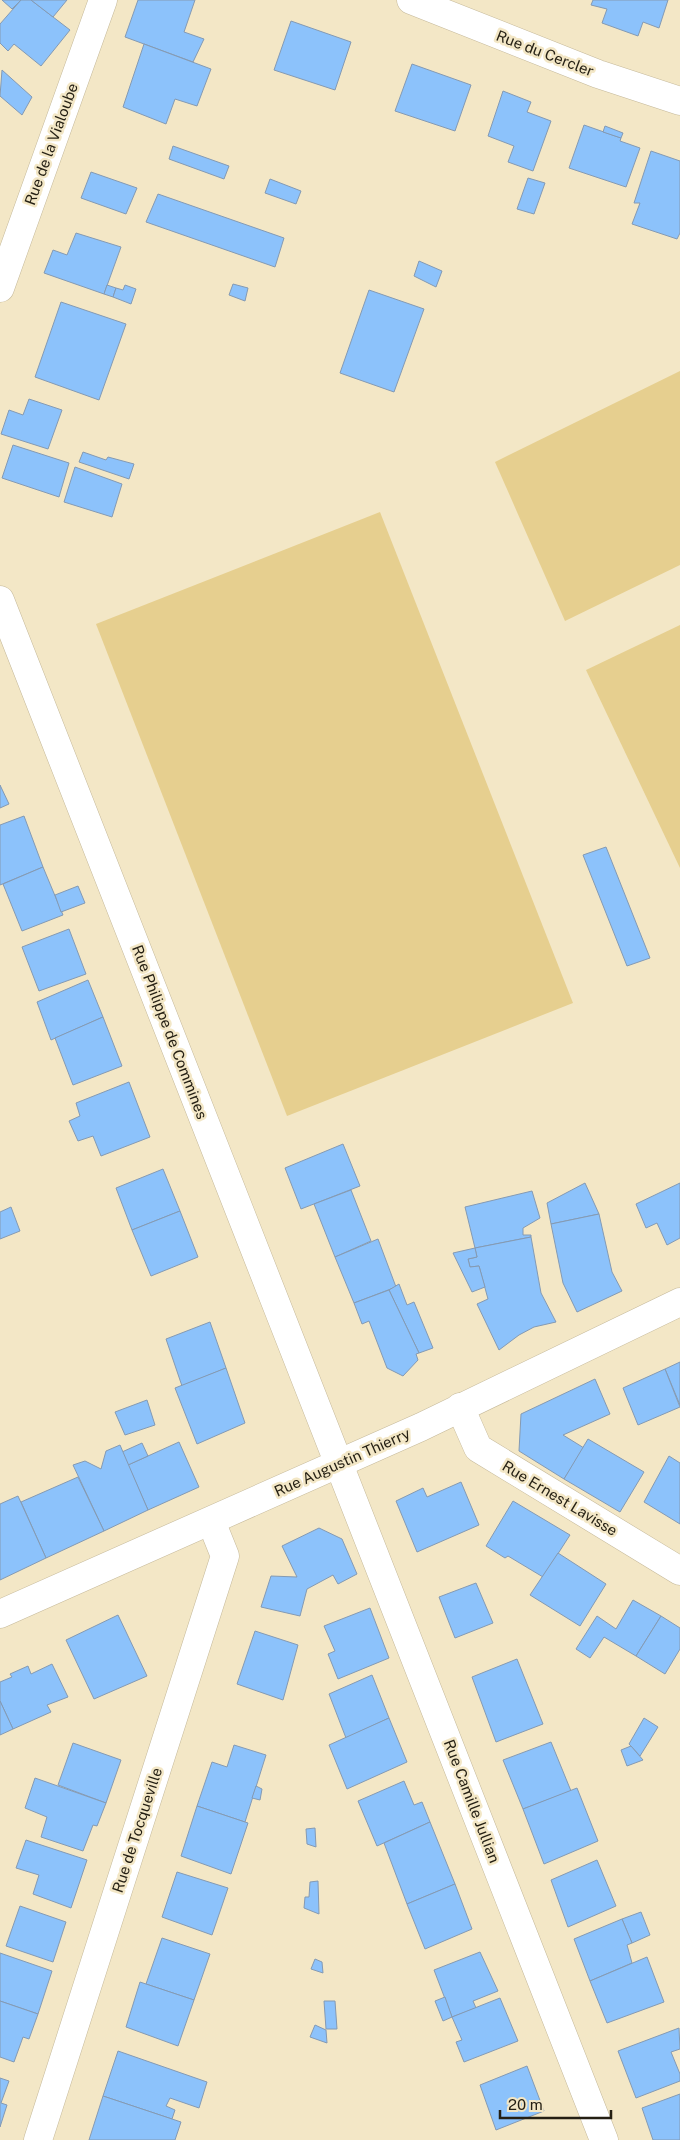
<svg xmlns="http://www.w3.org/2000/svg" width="680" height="2140" font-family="'Public Sans',sans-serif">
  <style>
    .green { fill: #e6cf8f }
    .building { fill: #8cc2fb; stroke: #849ab3 }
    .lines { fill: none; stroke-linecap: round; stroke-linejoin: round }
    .minor-casing { stroke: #c5b99a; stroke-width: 29 }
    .minor { stroke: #fff; stroke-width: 28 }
    .labels { text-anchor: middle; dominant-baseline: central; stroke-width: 5; stroke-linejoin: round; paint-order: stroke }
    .street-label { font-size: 15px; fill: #241f13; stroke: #f3e7c6 }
  </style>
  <rect width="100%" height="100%" fill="#f3e7c6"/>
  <g class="green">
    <path d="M680 371V565L565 621 495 462Z"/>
    <path d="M380 512 573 1003 287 1116 96 624Z"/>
    <path d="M680 625V868L586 670Z"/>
  </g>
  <g class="building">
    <path d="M2 0H21L12 9Z"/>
    <path d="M21 0H31L70 30 41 66 14 44 8 51 0 43V24Z"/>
    <path d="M31 0H67L53 17Z"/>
    <path d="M138 0H195L184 32 204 39 193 62 125 37Z"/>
    <path d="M593 0H668L659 28 643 22 638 36 602 23 607 9 591 5Z"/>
    <path d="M291 21 351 42 335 90 274 70Z"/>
    <path d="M144 44 211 69 197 106 175 99 166 124 123 107Z"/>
    <path d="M412 64 471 85 455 131 395 111Z"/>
    <path d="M2 70 32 97 22 115 0 96Z"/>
    <path d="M503 91 531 102 527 112 551 121 533 171 508 162 514 146 488 136Z"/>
    <path d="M584 125 621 138 620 141 640 148 626 187 569 168Z"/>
    <path d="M605 126 623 133 621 138 603 132Z"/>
    <path d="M173 146 229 166 224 179 169 159Z"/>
    <path d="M651 151 680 161V233L677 239 632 224 640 203H634Z"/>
    <path d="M91 172 137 188 126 214 81 198Z"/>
    <path d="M528 178 545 183 534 214 517 209Z"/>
    <path d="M270 179 301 191 296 204 265 193Z"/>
    <path d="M158 194 284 238 275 267 146 222Z"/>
    <path d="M76 233 121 247 104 294 44 273 53 250 67 255Z"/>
    <path d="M419 261 442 271 436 287 414 276Z"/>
    <path d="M233 284 248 288 245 301 229 295Z"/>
    <path d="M107 285 116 288 113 297 104 294Z"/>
    <path d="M125 285 136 289 131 304 113 297 116 288 123 290Z"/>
    <path d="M369 290 424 309 394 392 340 373Z"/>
    <path d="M61 302 126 324 99 400 35 377Z"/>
    <path d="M29 399 62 410 48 449 1 434 9 410 23 415Z"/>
    <path d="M13 445 69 463 59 497 2 478Z"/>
    <path d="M83 452 106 460 108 457 134 464 129 479 79 462Z"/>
    <path d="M75 467 122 484 112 517 64 502Z"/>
    <path d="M0 785 9 804 0 808Z"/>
    <path d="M24 816 43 867 0 885V825Z"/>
    <path d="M606 847 650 958 627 966 583 855Z"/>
    <path d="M43 867 63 915 22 931 3 884Z"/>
    <path d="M78 886 85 903 61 912 55 895Z"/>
    <path d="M69 929 86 974 39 991 22 947Z"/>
    <path d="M88 980 103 1017 51 1040 37 1002Z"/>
    <path d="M103 1017 122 1066 73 1085 55 1038Z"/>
    <path d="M129 1082 150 1137 101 1156 93 1136 78 1141 69 1121 80 1116 76 1103Z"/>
    <path d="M343 1144 360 1186 301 1209 285 1168Z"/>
    <path d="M163 1169 180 1211 132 1230 116 1188Z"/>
    <path d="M585 1183 599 1214 551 1224 547 1203Z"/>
    <path d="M680 1183V1238L667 1245 657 1223 646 1228 636 1204Z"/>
    <path d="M351 1190 371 1241 335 1257 314 1204Z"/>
    <path d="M532 1191 540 1218 523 1228V1235H531V1237L475 1248 465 1207Z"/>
    <path d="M11 1207 20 1231 0 1239V1212Z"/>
    <path d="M180 1211 198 1257 151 1276 132 1230Z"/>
    <path d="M599 1214 612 1272 622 1291 577 1312 563 1283 551 1224Z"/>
    <path d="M531 1237 541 1293 556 1322 534 1327 519 1335 499 1350 477 1304 488 1299 479 1266 470 1267 468 1259 477 1257 475 1248Z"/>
    <path d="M378 1239 396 1287 354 1303 335 1257Z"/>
    <path d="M475 1248 477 1257 468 1259 470 1267 479 1266 485 1287 472 1292 453 1253Z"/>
    <path d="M399 1284 407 1305 414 1302 433 1348 419 1353 389 1290Z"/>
    <path d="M389 1290 419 1353 416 1354 418 1360 403 1376 387 1368 369 1321 362 1324 354 1303Z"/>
    <path d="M210 1322 226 1368 182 1386 166 1339Z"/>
    <path d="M680 1362V1405L665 1369Z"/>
    <path d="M226 1368 245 1423 197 1444 175 1388Z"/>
    <path d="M665 1369 680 1407 638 1425 623 1388Z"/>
    <path d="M595 1379 610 1414 563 1435 584 1448 564 1479 519 1451 521 1414Z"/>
    <path d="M147 1400 155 1425 125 1435 115 1412Z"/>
    <path d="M588 1439 644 1472 620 1512 564 1479Z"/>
    <path d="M179 1442 199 1487 148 1510 128 1465Z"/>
    <path d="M142 1443 148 1456 128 1465 122 1452Z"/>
    <path d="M120 1445 148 1510 104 1531 73 1465 85 1461 101 1469 106 1451Z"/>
    <path d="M669 1456 680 1463V1524L644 1502Z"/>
    <path d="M78 1477 104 1531 46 1558 21 1502Z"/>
    <path d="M461 1482 479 1525 417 1552 396 1501 423 1488 427 1497Z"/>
    <path d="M18 1496 46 1558 0 1580V1504Z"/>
    <path d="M513 1501 570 1535 543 1577 508 1556 505 1558 486 1546Z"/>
    <path d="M319 1528 342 1539 357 1574 338 1584 333 1575 307 1589 300 1616 261 1607 271 1576 297 1577 282 1546Z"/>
    <path d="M558 1553 606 1584 580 1626 530 1595Z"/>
    <path d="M476 1583 493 1623 455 1638 439 1597Z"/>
    <path d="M633 1600 661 1616 636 1656 604 1637 590 1658 576 1649 597 1616 616 1629Z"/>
    <path d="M370 1608 389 1658 338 1679 328 1654 335 1651 324 1626Z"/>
    <path d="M118 1615 147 1676 94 1699 66 1640Z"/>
    <path d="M661 1616 680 1628V1649L665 1674 636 1656Z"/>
    <path d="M255 1631 298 1645 283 1700 237 1684Z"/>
    <path d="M517 1659 543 1724 496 1742 472 1677Z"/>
    <path d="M52 1664 68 1697 47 1705 51 1712 13 1729 0 1701V1682L12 1677 10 1674 28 1666 31 1674Z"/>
    <path d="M372 1675 389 1718 346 1738 329 1694Z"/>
    <path d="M0 1701 13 1729 0 1735Z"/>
    <path d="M389 1718 407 1762 347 1789 329 1745Z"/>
    <path d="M644 1718 658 1727 640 1756 629 1744Z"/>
    <path d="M551 1742 571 1791 523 1809 503 1760Z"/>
    <path d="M73 1743 121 1760 106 1803 58 1785Z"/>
    <path d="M234 1745 266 1755 245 1822 197 1806 212 1762 227 1767Z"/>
    <path d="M631 1746 643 1760 627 1766 621 1750Z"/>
    <path d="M35 1778 106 1803 97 1826 93 1825 83 1851 41 1837 47 1817 25 1808Z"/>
    <path d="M404 1781 414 1805 422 1802 430 1822 377 1846 358 1801Z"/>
    <path d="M256 1786 262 1789 260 1800 252 1798Z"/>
    <path d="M577 1788 598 1841 544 1864 523 1809Z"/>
    <path d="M197 1806 248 1823 231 1874 181 1856Z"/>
    <path d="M430 1822 455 1884 407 1904 384 1843Z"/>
    <path d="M315 1828 316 1847 307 1844 306 1829Z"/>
    <path d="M26 1840 87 1860 71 1908 33 1894 39 1875 16 1868Z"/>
    <path d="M597 1860 616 1906 568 1927 551 1880Z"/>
    <path d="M177 1872 228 1888 212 1935 162 1917Z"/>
    <path d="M318 1881 319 1914 304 1908 305 1897H309L310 1882Z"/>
    <path d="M455 1884 472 1929 425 1949 407 1904Z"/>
    <path d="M20 1906 66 1922 53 1962 6 1946Z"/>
    <path d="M641 1912 650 1935 632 1943 622 1919Z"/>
    <path d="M622 1919 632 1943 627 1945 632 1963 590 1981 574 1939Z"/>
    <path d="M162 1938 210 1954 194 2000 146 1984Z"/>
    <path d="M480 1952 498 1991 473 2001 476 2008 452 2017 434 1970Z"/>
    <path d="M0 1953 52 1971 38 2014 0 2001Z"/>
    <path d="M647 1957 664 2002 607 2023 590 1981Z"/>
    <path d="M315 1959 322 1962 323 1973 311 1969Z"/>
    <path d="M140 1982 194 2000 178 2046 126 2027Z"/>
    <path d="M445 1997 452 2017 443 2021 435 2001Z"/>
    <path d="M500 1998 518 2041 464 2062 456 2042 462 2040 452 2017Z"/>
    <path d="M0 2001 38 2014 29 2039 23 2037 14 2062 0 2057Z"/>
    <path d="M324 2001H335L337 2029H326Z"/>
    <path d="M315 2025 326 2030 327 2043 310 2037Z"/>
    <path d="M679 2028 680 2049 671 2052 680 2074V2081L636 2098 618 2051Z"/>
    <path d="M118 2051 207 2082 199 2108 170 2098 166 2106 175 2110 172 2119 103 2096Z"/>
    <path d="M527 2066 544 2111 496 2130 480 2085Z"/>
    <path d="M0 2078 9 2081 1 2103 7 2105 0 2127Z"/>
    <path d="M680 2094V2140H653L642 2108Z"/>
    <path d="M103 2096 181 2122 175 2140H89Z"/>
  </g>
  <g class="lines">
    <defs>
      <g id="minor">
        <path d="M411 0 598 74 680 101"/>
        <path d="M0 288 103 0"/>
        <path d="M0 600 604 2140"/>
        <path d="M460 1407 478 1448 680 1571"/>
        <path d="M0 1614 421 1427 680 1302"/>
        <path d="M38 2140 225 1556 211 1521"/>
      </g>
    </defs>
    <use href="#minor" class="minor-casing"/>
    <use href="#minor" class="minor"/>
  </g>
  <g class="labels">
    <g class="street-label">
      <text transform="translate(545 53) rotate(21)">Rue du Cercler</text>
      <text transform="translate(51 144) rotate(-70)">Rue de la Vialoube</text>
      <text transform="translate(170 1032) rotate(69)">Rue Philippe de Commines</text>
      <text transform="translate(342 1462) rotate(-24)">Rue Augustin Thierry</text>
      <text transform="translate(560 1498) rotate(31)">Rue Ernest Lavisse</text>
      <text transform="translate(472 1801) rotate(69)">Rue Camille Jullian</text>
      <text transform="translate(137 1830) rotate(-72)">Rue de Tocqueville</text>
    </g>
  </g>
  <path d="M500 2110v8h111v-8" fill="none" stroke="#241f13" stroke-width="2.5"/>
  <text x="508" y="2110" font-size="15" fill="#241f13" stroke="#f3e7c6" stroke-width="4" paint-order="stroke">20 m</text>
</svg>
